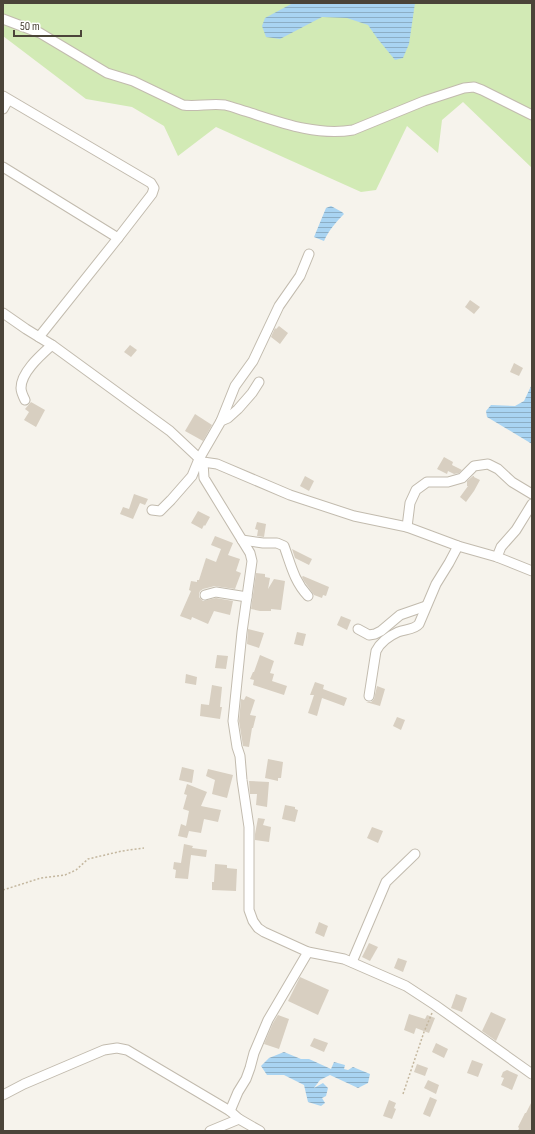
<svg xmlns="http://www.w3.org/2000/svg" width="535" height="1134" font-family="'Sofia Sans Condensed',sans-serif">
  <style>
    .green { fill: #d2eab5 }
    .water { fill: url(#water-rules) }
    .building { fill: #d8cfc1 }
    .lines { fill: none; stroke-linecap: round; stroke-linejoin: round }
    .minor-casing { stroke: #c2bbae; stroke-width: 11 }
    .path { stroke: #c4b79f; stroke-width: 1.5; stroke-dasharray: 2 2; stroke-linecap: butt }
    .minor { stroke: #fff; stroke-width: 9 }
  </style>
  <defs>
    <pattern id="water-rules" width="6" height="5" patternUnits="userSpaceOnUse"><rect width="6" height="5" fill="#a9d4f2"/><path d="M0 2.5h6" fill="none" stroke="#8caec5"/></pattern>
  </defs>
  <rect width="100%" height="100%" fill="#f6f3ec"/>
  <path class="green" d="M3 3H532V168L463 102 442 120 438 153 407 126 376 190 361 192 216 127 178 156 164 126 132 107 86 99 3 36Z"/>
  <g class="water">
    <path d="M293 3H415L409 44 403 58 395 60 377 38 368 25 347 18 322 17 280 39 266 37 262 26 265 18Z"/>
    <path d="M331 206 342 212 344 214C336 222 329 230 324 241L314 237 326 208Z"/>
    <path d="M532 384V444L487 417 486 411 491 405 515 406 524 401Z"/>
    <path d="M284 1052 301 1059H309L331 1069 334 1062 345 1065 344 1069 348 1070 353 1067 370 1074 368 1083 358 1088 330 1075 320 1080 314 1088 323 1083 328 1088 326 1096 322 1098 325 1103 321 1106 308 1102 304 1085 284 1075H267L261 1066 269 1058Z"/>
  </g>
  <g class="building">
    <path d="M470 300 480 307 474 314 465 307Z"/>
    <path d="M279 326 288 333 280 344 271 337 275 328 276 329Z"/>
    <path d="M130 345 137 350 131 357 124 352Z"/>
    <path d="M514 363 523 368 519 376 510 372Z"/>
    <path d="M31 402 45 410 36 427 24 420 29 412 25 409Z"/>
    <path d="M195 414 212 425 203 441 185 431Z"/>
    <path d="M444 457 453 462 452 465 462 470 459 473 454 474 448 471 447 474 437 469Z"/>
    <path d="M305 476 314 481 309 491 300 486Z"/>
    <path d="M473 476H474V477L480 480 474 491 466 502 460 497 468 486H467V481Z"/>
    <path d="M134 494 148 499 145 505 140 503 133 519 120 514 123 507 129 509Z"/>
    <path d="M198 511 210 517 205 526 204 525 202 529 191 523Z"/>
    <path d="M257 522 266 524 264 537 257 536 258 530 255 529Z"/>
    <path d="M215 536 233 543 228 555 240 559 236 571 241 573 235 589 215 586 203 589 200 591 199 594V597L203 601 216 598 233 601 230 615 214 611 208 624 192 617 191 620 180 616 191 591 189 590 191 581 197 582V580H199L206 558 216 562 221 549 211 545Z"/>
    <path d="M292 549 312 559 309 565 295 558Z"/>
    <path d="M256 573 265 574V577L270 578 268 589 274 579 285 581 281 610 271 609V611H260L251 609Z"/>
    <path d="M303 576 329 587 326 596 323 595 322 598 314 595 304 581 302 577Z"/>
    <path d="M341 616 351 620 347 630 337 625Z"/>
    <path d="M248 629 264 633 259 648 247 644Z"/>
    <path d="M297 632 306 634 303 646 294 644Z"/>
    <path d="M217 655 228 656 226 669 215 668Z"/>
    <path d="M260 655 274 661 270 673 274 674 272 681 287 686 284 695 253 685 254 680 250 679 253 672H254Z"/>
    <path d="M186 674 197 677 196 685 185 683Z"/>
    <path d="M315 682 324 685 323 689 347 698 344 706 322 698 317 716 308 713 314 695H310Z"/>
    <path d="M212 685 222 687 220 707H222L220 719 200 716 201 704 209 705Z"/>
    <path d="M377 686 385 689 380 706 366 702H371L374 699Z"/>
    <path d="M246 696 255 700 250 715 256 716 253 728H252L249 747 243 746 239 721 241 699 244 700Z"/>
    <path d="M397 717 405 720 401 730 393 726Z"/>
    <path d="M268 759 283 762 281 778H278V781L265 778Z"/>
    <path d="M182 767 194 770 192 783 179 780Z"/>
    <path d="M208 769 233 775 227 798 212 794 215 780 206 776Z"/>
    <path d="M249 781 269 782 267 807 256 805 257 794H250Z"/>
    <path d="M187 784 207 792 201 806 221 810 218 822 204 819 201 833 189 831 187 838 178 836 181 824 186 826 189 811 183 809 187 795 184 794Z"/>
    <path d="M285 805 295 807V809L298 810 295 822 282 819Z"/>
    <path d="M258 818 265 819 263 825 271 827 269 842 255 840V834Z"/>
    <path d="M372 827 383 831 378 843 367 838Z"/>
    <path d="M184 844 193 846 192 848 207 850 206 857 191 855 188 879 175 878 176 870 173 869 174 862 181 863Z"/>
    <path d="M215 864 227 865V868L237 869 236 891 212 890V882H214Z"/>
    <path d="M319 922 328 926 324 937 315 933Z"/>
    <path d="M369 943 378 947 370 961 362 957Z"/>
    <path d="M398 958 407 961 403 972 394 968Z"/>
    <path d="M300 977 329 990 318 1015 288 1001Z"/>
    <path d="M456 994 467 998 462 1012 451 1008Z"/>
    <path d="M491 1012 506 1019 496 1041 482 1031Z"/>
    <path d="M409 1014 425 1019 427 1015 435 1018 429 1033 416 1028 414 1034 404 1030Z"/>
    <path d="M278 1015 289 1019 279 1049 264 1044 273 1023Z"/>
    <path d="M314 1038 328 1043 324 1052 310 1046Z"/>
    <path d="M436 1043 448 1049 444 1058 432 1052Z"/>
    <path d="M472 1060 483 1064 478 1077 467 1073Z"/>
    <path d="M417 1064 428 1068 425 1076 414 1072Z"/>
    <path d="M507 1070 518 1075 512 1090 501 1085 504 1078 501 1077 503 1072Z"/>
    <path d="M428 1080 439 1085 436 1094 424 1088Z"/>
    <path d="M430 1097 437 1100 430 1117 423 1114Z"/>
    <path d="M389 1100 396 1103 394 1108 396 1109 392 1119 383 1116Z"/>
    <path d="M532 1101V1131H518L519 1128 518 1127 525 1113H526Z"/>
  </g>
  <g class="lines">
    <defs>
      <g id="minor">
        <path d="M3 19 40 33 107 73 133 81 183 105C197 107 210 103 225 105 233 107 241 110 248 112 282 123 317 136 353 130L424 101 464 88 474 87 482 90 532 115"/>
        <path d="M3 96 151 183 154 188 152 194 118 238 39 337"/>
        <path d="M3 109 8 100"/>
        <path d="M3 167 118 238"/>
        <path d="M3 313 26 329 52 345 170 431 203 462 217 464 290 495 354 516 407 527 458 546 497 557 532 571"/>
        <path d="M25 400C23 396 21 392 21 388 21 372 41 355 52 345"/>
        <path d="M221 421 235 386 253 361 279 306 300 276 309 254"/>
        <path d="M203 462 204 478 250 553 252 561 242 632 233 721 237 747 240 756 242 780 249 827V910L253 921 258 928 264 932 308 952 344 959 406 986 435 1005 532 1074"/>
        <path d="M152 510 160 511 171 500 192 476 199 459 221 421 228 418 238 409 252 393 259 382"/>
        <path d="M407 527 410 503 416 490 427 482H448L462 478 474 466 488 464 498 469 512 482 532 494"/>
        <path d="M242 540 263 543H277L284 546C291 565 294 581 308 596"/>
        <path d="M497 557 501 547 516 530 532 504"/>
        <path d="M205 595 216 592 247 597"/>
        <path d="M358 629 369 635 375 634 381 631 400 615 426 606"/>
        <path d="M369 696 376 651C380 643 389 636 398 632 405 629 414 630 419 624L436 584 449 563 458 546"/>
        <path d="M352 962 386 882 415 854"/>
        <path d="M3 1095 24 1084 104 1050 117 1048 127 1050 230 1111 239 1119 260 1131"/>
        <path d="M230 1111 238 1092 246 1079 250 1068 254 1053 268 1020 308 952"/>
        <path d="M210 1131 239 1119"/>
      </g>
    </defs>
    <use href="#minor" class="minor-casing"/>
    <g class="path">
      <path d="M3 890 41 878 65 875 76 870 88 859 122 851 144 848"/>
      <path d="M403 1094 424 1032 432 1013"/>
    </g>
    <use href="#minor" class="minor"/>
  </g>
  <rect width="535" height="1134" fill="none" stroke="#4b4439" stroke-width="8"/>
  <path d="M14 30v6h67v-6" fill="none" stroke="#4b4439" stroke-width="2"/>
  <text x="20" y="30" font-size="12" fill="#4b4439" stroke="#ffffff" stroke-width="3" paint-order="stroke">50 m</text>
</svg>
